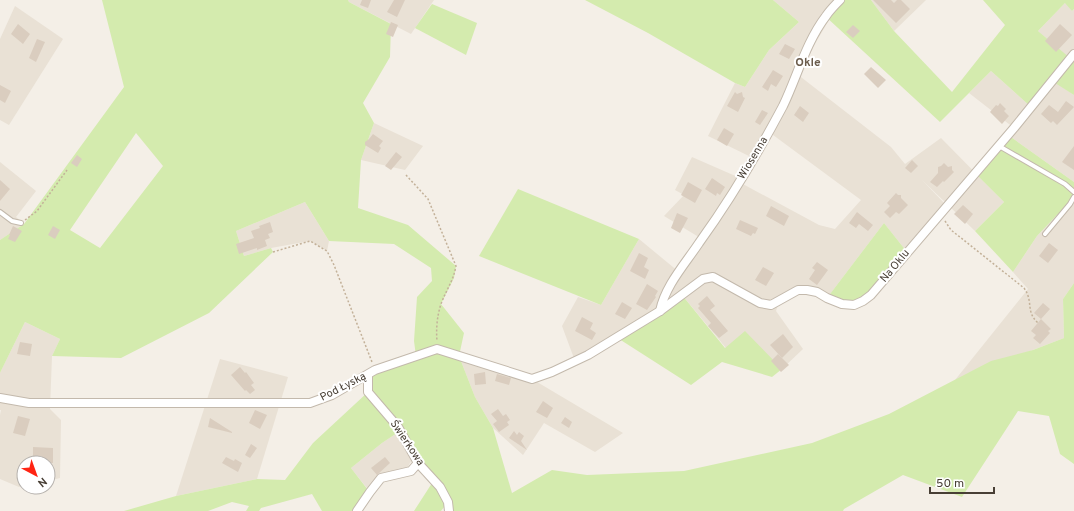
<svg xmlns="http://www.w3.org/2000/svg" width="1074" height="511" font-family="Overpass,sans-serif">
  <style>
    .residential { fill: #e9e1d5; fill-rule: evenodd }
    .green { fill: #d4ebae; fill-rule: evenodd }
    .building { fill: #dacdbf }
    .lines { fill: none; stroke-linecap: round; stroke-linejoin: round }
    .lane-casing { stroke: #c3b9ac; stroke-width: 6 }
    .street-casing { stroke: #c3b9ac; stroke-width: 10 }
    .path { stroke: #c3b199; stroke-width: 1.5; stroke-dasharray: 2 2; stroke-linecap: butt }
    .lane { stroke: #fff; stroke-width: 4 }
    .street { stroke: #fff; stroke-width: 8 }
    .labels { text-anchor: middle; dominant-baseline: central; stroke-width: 4; stroke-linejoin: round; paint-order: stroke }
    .street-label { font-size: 11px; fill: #483f35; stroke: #fff }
    .neighbourhood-label { font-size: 12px; font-weight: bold; fill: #6b5c4c; stroke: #fff }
  </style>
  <rect width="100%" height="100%" fill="#f4efe7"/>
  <g class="residential">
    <path d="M348 0H434L411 34 349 2Z"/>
    <path d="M773 0H841L797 74 891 147 905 164 941 138 1004 202 975 231 922 180 947 206 907 252 884 223 827 298 807 290 779 302 776 311 803 349 782 369 726 348 682 295 575 361 562 326 578 297 601 305 639 239 679 272 702 239 664 216 684 195 675 190 692 157 740 178 751 157 708 136 735 83 745 87 769 50 799 22ZM769 132 861 200 835 229 819 225 741 183Z"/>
    <path d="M871 0H926L894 31Z"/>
    <path d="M1066 2 1072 11 1074 9V54L1070 59 1038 31Z"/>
    <path d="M15 6 63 39 9 125 0 120V39Z"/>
    <path d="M991 71 1031 107 1053 80 1074 95V182L1008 135 1014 128 969 93Z"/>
    <path d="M374 123 423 146 405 170 361 160Z"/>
    <path d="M0 162 36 191 16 217 24 224 0 240Z"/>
    <path d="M1074 197V283L1063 299 1064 338 955 380 1028 289 1013 272 1037 236Z"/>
    <path d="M305 202 329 241 327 251 310 241 271 248 244 256 236 231Z"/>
    <path d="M25 322 60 339 52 356 50 409 61 420 60 478 48 481V463H24V485L19 487 0 479V415L1 410H0V373Z"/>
    <path d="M459 356 532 379 623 433 595 452 544 423 523 455 493 428 475 397Z"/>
    <path d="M220 359 288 377 257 479 176 496Z"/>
    <path d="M397 433 411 461 406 470 392 475 370 492 351 468 382 443Z"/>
  </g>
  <g class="green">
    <path d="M102 0H348L349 2 391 24 390 57 363 103 374 123 361 160 358 208 408 225 456 266 454 278 441 304 464 333 459 356 475 397 493 428 512 493 552 470 587 475 684 471 812 443 889 414 991 361 1033 350 1064 338 1063 299 1074 283V464L1060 454 1049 416 1018 411 962 497 903 475 844 509 843 511H449L448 502 441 511H414L434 480 387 417 397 433 382 443 351 468 368 490 354 511H322L312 494 261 508 259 511H246L249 506 232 502 208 511H124L176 496 257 479 285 480 313 443 368 392V375L416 356 414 341 417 297 432 281 431 268 394 244 329 241 305 202 236 231 244 256 271 248 273 252 209 313 121 358 52 356 60 339 25 322 0 373V240L24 224 124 87ZM136 133 163 166 100 248 70 230Z"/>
    <path d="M585 0H773L799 22 769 50 745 87 735 83 648 33Z"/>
    <path d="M840 0H871L894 31 952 92 1005 25 983 0H1074V9L1072 11 1065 3 1038 31 1070 58 1074 54V95L1052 81 1031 107 991 71 940 122 825 16Z"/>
    <path d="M432 4 477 23 466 55 415 28Z"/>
    <path d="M1008 135 1074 182V197L1037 236 1013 272 975 231 1004 202 975 173Z"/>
    <path d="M518 189 639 239 601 305 479 256Z"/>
    <path d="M884 223 907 252 871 295 854 305 827 298Z"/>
    <path d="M682 295 725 348 745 331 782 369 772 377 722 362 691 385 616 337Z"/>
  </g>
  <g class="building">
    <path d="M362 0H371L368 8 360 5Z"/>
    <path d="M394 0H405L397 17 387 12Z"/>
    <path d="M873 0H891L894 3 897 0H901L910 9 896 23Z"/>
    <path d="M391 22 398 25 393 37 386 34Z"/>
    <path d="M18 24 30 34 23 44 11 34Z"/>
    <path d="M1060 24 1072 35 1056 52 1045 41Z"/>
    <path d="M853 25 860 31 853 38 846 32Z"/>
    <path d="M37 39 45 42 36 62 29 58Z"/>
    <path d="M785 44 795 49 789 59 779 54Z"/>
    <path d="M871 67 886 80 878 88 864 74Z"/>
    <path d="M773 70 783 76 776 87 771 84 768 91 762 87Z"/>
    <path d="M0 85 11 91 5 103 0 100Z"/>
    <path d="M735 92 737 94 742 92 743 97 745 98 738 112 727 106Z"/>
    <path d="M1066 101 1074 107 1057 125 1053 121 1051 123 1041 114 1049 105 1058 112Z"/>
    <path d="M1000 103 1006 109 1004 111 1009 116 1002 124 990 112 996 105 998 106Z"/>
    <path d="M800 106 809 113 803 122 794 115Z"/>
    <path d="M762 110 768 113 760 125 755 122Z"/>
    <path d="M724 128 734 134 727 146 717 140Z"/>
    <path d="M373 134 383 141 379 146 381 148 378 153 365 145V142L369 139Z"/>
    <path d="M1074 146V170L1062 162Z"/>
    <path d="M396 152 402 157 391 170 385 166Z"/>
    <path d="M77 155 82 159 77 167 71 163Z"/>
    <path d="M912 160 918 166 911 173 905 168Z"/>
    <path d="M944 163 948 167 952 166V170L954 172 944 182 943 181 937 187 930 182 938 173V167L941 166Z"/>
    <path d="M712 178 725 187 720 195 717 193 716 196 705 189Z"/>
    <path d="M0 180 10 189 0 201Z"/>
    <path d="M688 182 702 190 695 203 681 195Z"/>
    <path d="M896 193 898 195H901V198L908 205 899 214 896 212 890 218 884 212 890 206 887 203Z"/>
    <path d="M963 205 973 214 965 224 954 214Z"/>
    <path d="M771 206 789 216 784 226 766 216Z"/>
    <path d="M857 212 873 225 868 231 859 224 856 228 849 223Z"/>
    <path d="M677 213 688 218 680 233 671 228Z"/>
    <path d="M740 220 758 228 755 234 753 233 751 236 736 229Z"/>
    <path d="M270 222 273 232 268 234 270 238 265 240 267 246 257 250V248L239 254 236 244 254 238 251 231 260 228 259 226Z"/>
    <path d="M13 226 22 231 15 242 8 239 10 235H9Z"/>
    <path d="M53 226 60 230 55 239 48 235Z"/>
    <path d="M1049 243 1058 250 1048 263 1039 256Z"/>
    <path d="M639 253 648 258 644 267 649 270 645 279 630 271Z"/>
    <path d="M817 262 828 270 817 285 809 279 815 270 812 268Z"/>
    <path d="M763 267 774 273 766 286 755 280Z"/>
    <path d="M647 284 658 291 655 296 656 297 647 310 636 304Z"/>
    <path d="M707 296 715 306 710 310 728 331 719 338 708 326 711 323 698 308 700 306 698 304Z"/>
    <path d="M622 302 632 308 625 319 615 314Z"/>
    <path d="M1043 303 1050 309 1041 319 1051 329 1048 331 1050 333 1040 344 1033 338 1036 335 1031 331 1041 319 1034 313Z"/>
    <path d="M582 317 593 323 590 329 596 333 592 340 575 331Z"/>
    <path d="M783 334 793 347 782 358 770 345Z"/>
    <path d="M20 342 32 344 30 356 17 354Z"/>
    <path d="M778 354 789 365 781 372 771 361Z"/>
    <path d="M240 367 245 373 246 372 254 383 251 385 255 390 250 394 246 390 245 391 231 375Z"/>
    <path d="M485 372 486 384 475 385 474 374Z"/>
    <path d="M497 374 511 378 509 385 495 381Z"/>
    <path d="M543 401 553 408 547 418 536 412Z"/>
    <path d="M498 409 503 416 506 414 510 420 507 422 509 425 499 432 493 424 497 421 491 414Z"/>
    <path d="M255 410 267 415 260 429 249 423Z"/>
    <path d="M18 416 30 419 25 436 13 433Z"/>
    <path d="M565 417 572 422 569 428 561 423Z"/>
    <path d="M210 418 232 432V433L208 427Z"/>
    <path d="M514 431 517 435 519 432 524 436 521 441 527 450 509 438Z"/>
    <path d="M251 444 257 448 250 458 245 455Z"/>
    <path d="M33 447 53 448V463H33Z"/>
    <path d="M226 457 234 461 235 459 242 463 238 472 222 463Z"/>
    <path d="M385 457 390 463 377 475 371 468Z"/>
  </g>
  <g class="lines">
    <defs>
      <g id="lane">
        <path d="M999 146 1065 184 1074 192"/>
        <path d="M0 212 12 221 21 223"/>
        <path d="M1045 234 1070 204 1074 197"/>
      </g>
      <g id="street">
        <path d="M660 311C665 286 685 264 699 243 730 200 758 153 783 106 797 77 806 42 826 16 830 10 835 5 840 0"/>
        <path d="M368 375V392L398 427 418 463 440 487 448 502 449 511"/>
        <path d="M0 398 29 403H310L332 395 375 370 437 349 532 379 552 372 588 355 660 311 703 279 713 277 760 303 771 305 798 290H807L817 292 827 298 842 304 854 305 863 301 871 295 1014 128 1074 54"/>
        <path d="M357 511 370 492 381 478 411 471 418 463"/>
      </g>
    </defs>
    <use href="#lane" class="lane-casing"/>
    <use href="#street" class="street-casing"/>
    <g class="path">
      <path d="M406 175 428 199 456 266C453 282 446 290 441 304 437 316 436 329 437 341"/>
      <path d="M25 220 37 211 67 170"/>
      <path d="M945 221 951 230 1024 288C1034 302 1025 311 1038 323"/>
      <path d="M273 252 310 241 327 251 334 265 372 362"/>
    </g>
    <use href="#lane" class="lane"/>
    <use href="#street" class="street"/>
  </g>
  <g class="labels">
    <g class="street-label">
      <text transform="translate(753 158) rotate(-59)">Wiosenna</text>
      <text transform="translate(895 266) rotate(-50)">Na Oklu</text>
      <text transform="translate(343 387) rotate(-27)">Pod Łyską</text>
      <text transform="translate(407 443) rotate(56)">Świerkowa</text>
    </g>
    <g class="neighbourhood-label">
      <text x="808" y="63">Okle</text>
    </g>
  </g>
  <g transform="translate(36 475) rotate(139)"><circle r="19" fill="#ffffff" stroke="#b6b2ae"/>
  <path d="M0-3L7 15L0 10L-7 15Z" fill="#ff2413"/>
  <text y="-6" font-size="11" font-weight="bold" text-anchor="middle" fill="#483f35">N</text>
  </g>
  <path d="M930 487v6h64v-6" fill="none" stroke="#483f35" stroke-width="2"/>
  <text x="936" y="487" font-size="12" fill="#483f35" stroke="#ffffff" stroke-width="3" paint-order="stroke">50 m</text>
</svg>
